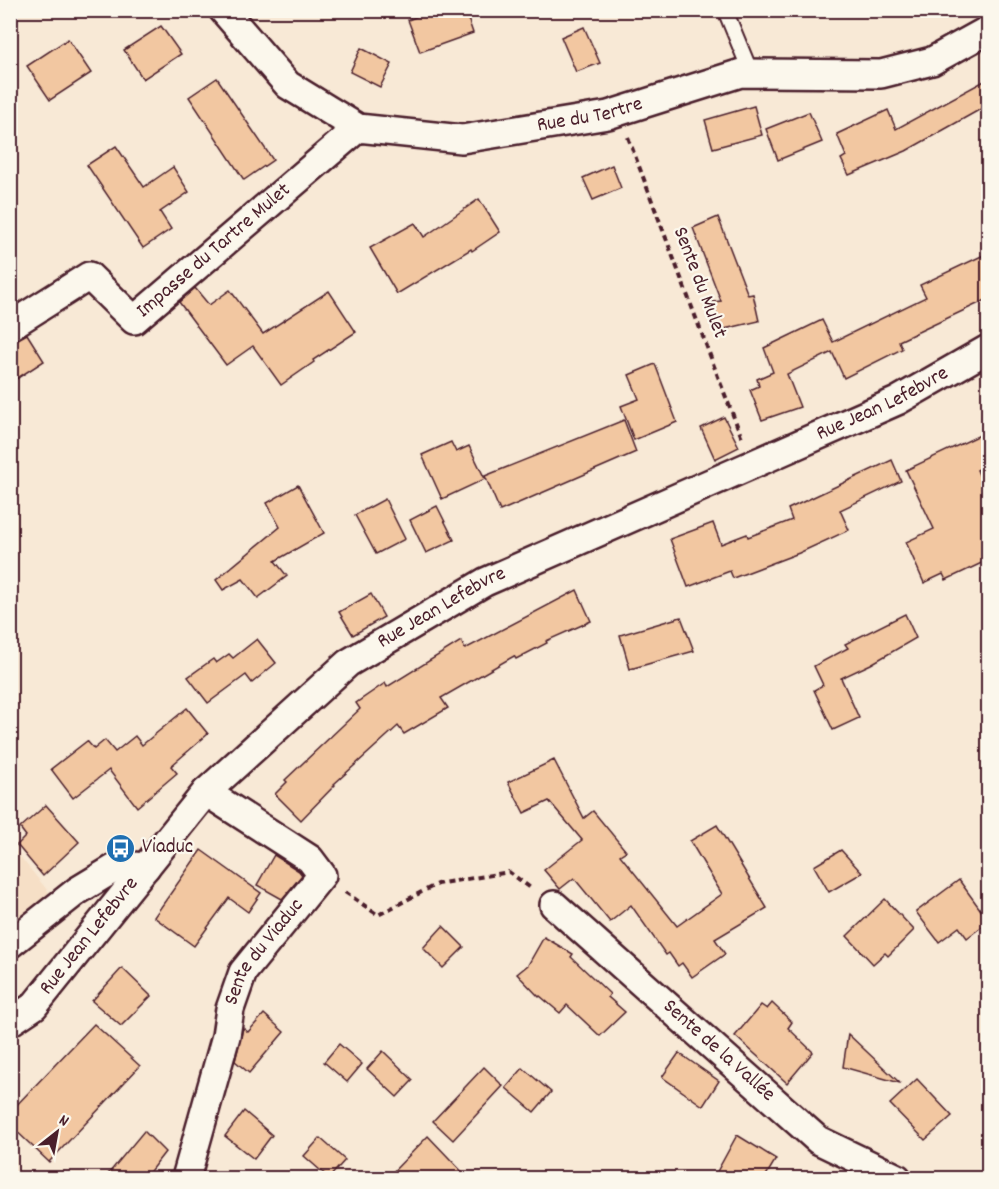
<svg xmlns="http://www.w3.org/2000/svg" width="999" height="1189" font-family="Dekko,sans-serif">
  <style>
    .built { fill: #f6dfc6 }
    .building { fill: #f2c7a1; stroke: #4a1f2b; stroke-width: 1.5 }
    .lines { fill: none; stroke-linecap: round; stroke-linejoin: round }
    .lane-casing { stroke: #4a1f2b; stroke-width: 18 }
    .street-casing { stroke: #4a1f2b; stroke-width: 32 }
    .path { stroke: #4a1f2b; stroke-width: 4; stroke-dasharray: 6 4.5; stroke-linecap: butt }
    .lane { stroke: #fbf7ec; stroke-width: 14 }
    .street { stroke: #fbf7ec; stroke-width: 27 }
    .labels { text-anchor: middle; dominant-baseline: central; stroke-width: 4.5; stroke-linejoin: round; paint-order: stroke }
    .street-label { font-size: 21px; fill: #4a1f2b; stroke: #fbf7ec }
    .poi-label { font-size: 21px; fill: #4a1f2b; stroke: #fbf7ec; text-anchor: start }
  </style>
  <rect width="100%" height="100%" fill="#f8e9d6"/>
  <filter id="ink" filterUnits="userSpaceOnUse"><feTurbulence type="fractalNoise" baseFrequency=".0167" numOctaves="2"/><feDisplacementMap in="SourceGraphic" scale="12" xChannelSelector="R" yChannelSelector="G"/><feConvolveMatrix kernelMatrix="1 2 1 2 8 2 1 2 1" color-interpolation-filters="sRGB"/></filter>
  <g filter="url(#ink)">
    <path class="built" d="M10 844 52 896 10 930Z"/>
    <g class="building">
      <path d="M433 10H465L473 33 420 52 408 20Z"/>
      <path d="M161 26 181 54 143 79 124 50Z"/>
      <path d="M584 27 600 63 576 72 561 37Z"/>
      <path d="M68 39 91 73 50 100 27 66Z"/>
      <path d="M361 48 392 64 380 87 350 72Z"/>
      <path d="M217 78 273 160 244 180 189 97Z"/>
      <path d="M988 79V105L906 151 849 175 841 159 846 156 837 134 888 110 896 129Z"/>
      <path d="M754 106 762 135 713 148 705 120Z"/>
      <path d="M809 112 822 142 778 160 766 129Z"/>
      <path d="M116 146 144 187 173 167 189 192 160 212 171 229 143 248 87 165Z"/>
      <path d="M612 165 621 188 593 200 583 178Z"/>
      <path d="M479 199 500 232 472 251 471 249 397 294 370 248 415 223 424 237Z"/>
      <path d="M718 217 748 295 753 294 759 321 720 330 713 302 721 301 693 228Z"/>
      <path d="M988 253V299L899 341 902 349 844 378 832 352 787 374 800 407 762 420 750 390 759 386 757 379 773 372 764 348 822 320 833 342 926 297 920 285Z"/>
      <path d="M195 288 209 305 230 290 263 334 329 291 356 332 313 360 314 362 281 385 253 346 226 365 179 302Z"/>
      <path d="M27 334 44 361 10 383V342L18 339Z"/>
      <path d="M655 364 677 422 634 440 621 406 639 399 629 375Z"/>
      <path d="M724 417 739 447 715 459 701 428Z"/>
      <path d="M624 420 636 452 500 511 485 476Z"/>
      <path d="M982 434 988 449V465L977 470 988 496V560L946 580 943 574 924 583 906 542 934 529 906 470Z"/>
      <path d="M451 442 456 452 469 446 485 479 442 499 422 455Z"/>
      <path d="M892 460 901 481 840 510 849 530 799 553 733 578 730 571 688 587 670 539 713 523 721 544 747 534 748 537 792 520 788 509Z"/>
      <path d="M298 485 324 533 275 561 287 576 258 598 243 579 223 590 216 580 280 527 267 503Z"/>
      <path d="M385 499 405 539 376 554 355 515Z"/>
      <path d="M437 506 454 540 426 553 410 520Z"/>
      <path d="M577 590 591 621 546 641 547 643 516 659 514 656 441 698 448 708 404 734 398 726 334 784 335 785 301 820 275 794 287 782 285 780 360 709 356 703 385 683 387 687 461 641 465 649Z"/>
      <path d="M371 594 384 617 353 635 339 612Z"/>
      <path d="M905 614 916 638 871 664 841 678 859 718 833 730 814 690 823 685 814 666 848 648 845 644Z"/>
      <path d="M681 617 694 651 630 669 620 635Z"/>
      <path d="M257 639 276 663 252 683 246 675 208 703 188 677 213 659 216 663 229 654 233 658Z"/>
      <path d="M187 708 208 734 171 766 177 773 137 807 109 770 73 798 51 769 87 741 94 749 105 740 115 752 135 736 142 745Z"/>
      <path d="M554 760 584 818 593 811 626 851 620 855 677 926 722 894 690 841 717 825 767 908 715 939 725 954 692 977 682 963 678 966 669 953 666 955 631 905 610 922 574 878 560 889 544 870 582 840 549 801 524 813 508 782Z"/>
      <path d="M46 805 79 842 43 876 17 845 26 836 20 828Z"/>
      <path d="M201 850 261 893 248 912 229 898 194 946 154 917Z"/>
      <path d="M841 850 862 873 829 892 814 866Z"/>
      <path d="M274 855 299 871 302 875 282 899 257 885Z"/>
      <path d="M959 880 988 920V922L967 938 959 927 939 942 916 912Z"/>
      <path d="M885 899 914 930 888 956 885 953 873 964 847 936Z"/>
      <path d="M443 926 464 947 443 968 423 948Z"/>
      <path d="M544 937 573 954 571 957 610 994 608 997 625 1012 600 1036 567 1005 560 1013 540 996 539 997 517 974 528 965Z"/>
      <path d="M122 968 151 996 121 1026 92 1001Z"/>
      <path d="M772 1003 792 1022 788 1028 813 1052 787 1083 735 1036 761 1005 767 1009Z"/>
      <path d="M264 1014 284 1032 249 1073 235 1061 243 1028 248 1032Z"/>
      <path d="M94 1024 140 1066 49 1162 10 1125V1112Z"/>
      <path d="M848 1034 900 1083 843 1067Z"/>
      <path d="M339 1044 362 1064 347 1082 324 1062Z"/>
      <path d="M383 1051 413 1080 397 1097 367 1069Z"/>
      <path d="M679 1053 719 1081 703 1106 662 1077Z"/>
      <path d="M484 1067 503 1086 453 1140 433 1121Z"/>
      <path d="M523 1068 551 1092 534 1112 506 1088Z"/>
      <path d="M917 1079 952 1116 925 1140 890 1104Z"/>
      <path d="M244 1111 272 1135 254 1159 225 1136Z"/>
      <path d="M144 1131 165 1152 144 1179H104Z"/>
      <path d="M737 1135 776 1159 764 1179H713Z"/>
      <path d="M428 1136 469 1179H386Z"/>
      <path d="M320 1138 345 1160 329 1178 304 1156Z"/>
    </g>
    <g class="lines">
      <defs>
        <path id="lane" d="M725 10 751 73"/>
        <g id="street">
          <path id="s1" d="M223 10 288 85 358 128 462 139 608 115 741 73 881 74 932 61 988 30"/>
          <path id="s2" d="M10 326 89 276 134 320 358 128"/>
          <path id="s3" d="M554 905 818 1140 897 1178"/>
          <path d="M10 944 77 891 120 865 146 867"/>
          <path id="s4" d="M10 1022 34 1006 206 792 348 663 485 582 897 401 988 349"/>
          <path id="s5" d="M186 1178 226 1036 230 1009 243 972 322 875 310 859 206 792"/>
        </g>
      </defs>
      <use href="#lane" class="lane-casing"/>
      <use href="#street" class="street-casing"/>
      <g class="path">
        <path d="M628 137 720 382 742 438"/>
        <path d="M345 892 378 915 437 884 509 872 532 889"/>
      </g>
      <use href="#lane" class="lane"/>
      <use href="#street" class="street"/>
    </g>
  </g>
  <defs>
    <symbol id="bus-disc" viewBox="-11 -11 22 22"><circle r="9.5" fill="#1f6fb2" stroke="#fbf7ec"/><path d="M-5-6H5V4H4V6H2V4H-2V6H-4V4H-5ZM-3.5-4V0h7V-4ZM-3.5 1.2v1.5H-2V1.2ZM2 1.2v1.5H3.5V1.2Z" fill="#fff"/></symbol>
  </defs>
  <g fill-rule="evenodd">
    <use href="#bus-disc" x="104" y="832" width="33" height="33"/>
  </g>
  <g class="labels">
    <g class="street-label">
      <text stroke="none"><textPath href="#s1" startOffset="416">Rue du Tertre</textPath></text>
      <text stroke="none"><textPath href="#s2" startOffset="262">Impasse du Tartre Mulet</textPath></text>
      <text transform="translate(699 283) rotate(69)">Sente du Mulet</text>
      <text stroke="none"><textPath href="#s4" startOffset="1090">Rue Jean Lefebvre</textPath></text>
      <text stroke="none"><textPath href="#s4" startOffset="604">Rue Jean Lefebvre</textPath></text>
      <text stroke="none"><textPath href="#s4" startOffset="118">Rue Jean Lefebvre</textPath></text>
      <text stroke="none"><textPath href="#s5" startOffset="242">Sente du Viaduc</textPath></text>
      <text stroke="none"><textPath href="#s3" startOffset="220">Sente de la Vallée</textPath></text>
    </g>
    <g class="poi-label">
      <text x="142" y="848">Viaduc</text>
    </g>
  </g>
  <rect width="999" height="1189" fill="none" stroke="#fbf7ec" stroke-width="36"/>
  <rect x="18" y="18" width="963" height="1153" fill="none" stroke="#4a1f2b" stroke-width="2" filter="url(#ink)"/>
  <g transform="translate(57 1132) rotate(31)" stroke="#fbf7ec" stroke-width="4.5" paint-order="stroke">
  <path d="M0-4.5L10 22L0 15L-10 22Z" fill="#4a1f2b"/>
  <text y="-9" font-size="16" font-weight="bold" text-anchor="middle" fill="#4a1f2b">N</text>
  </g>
</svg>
